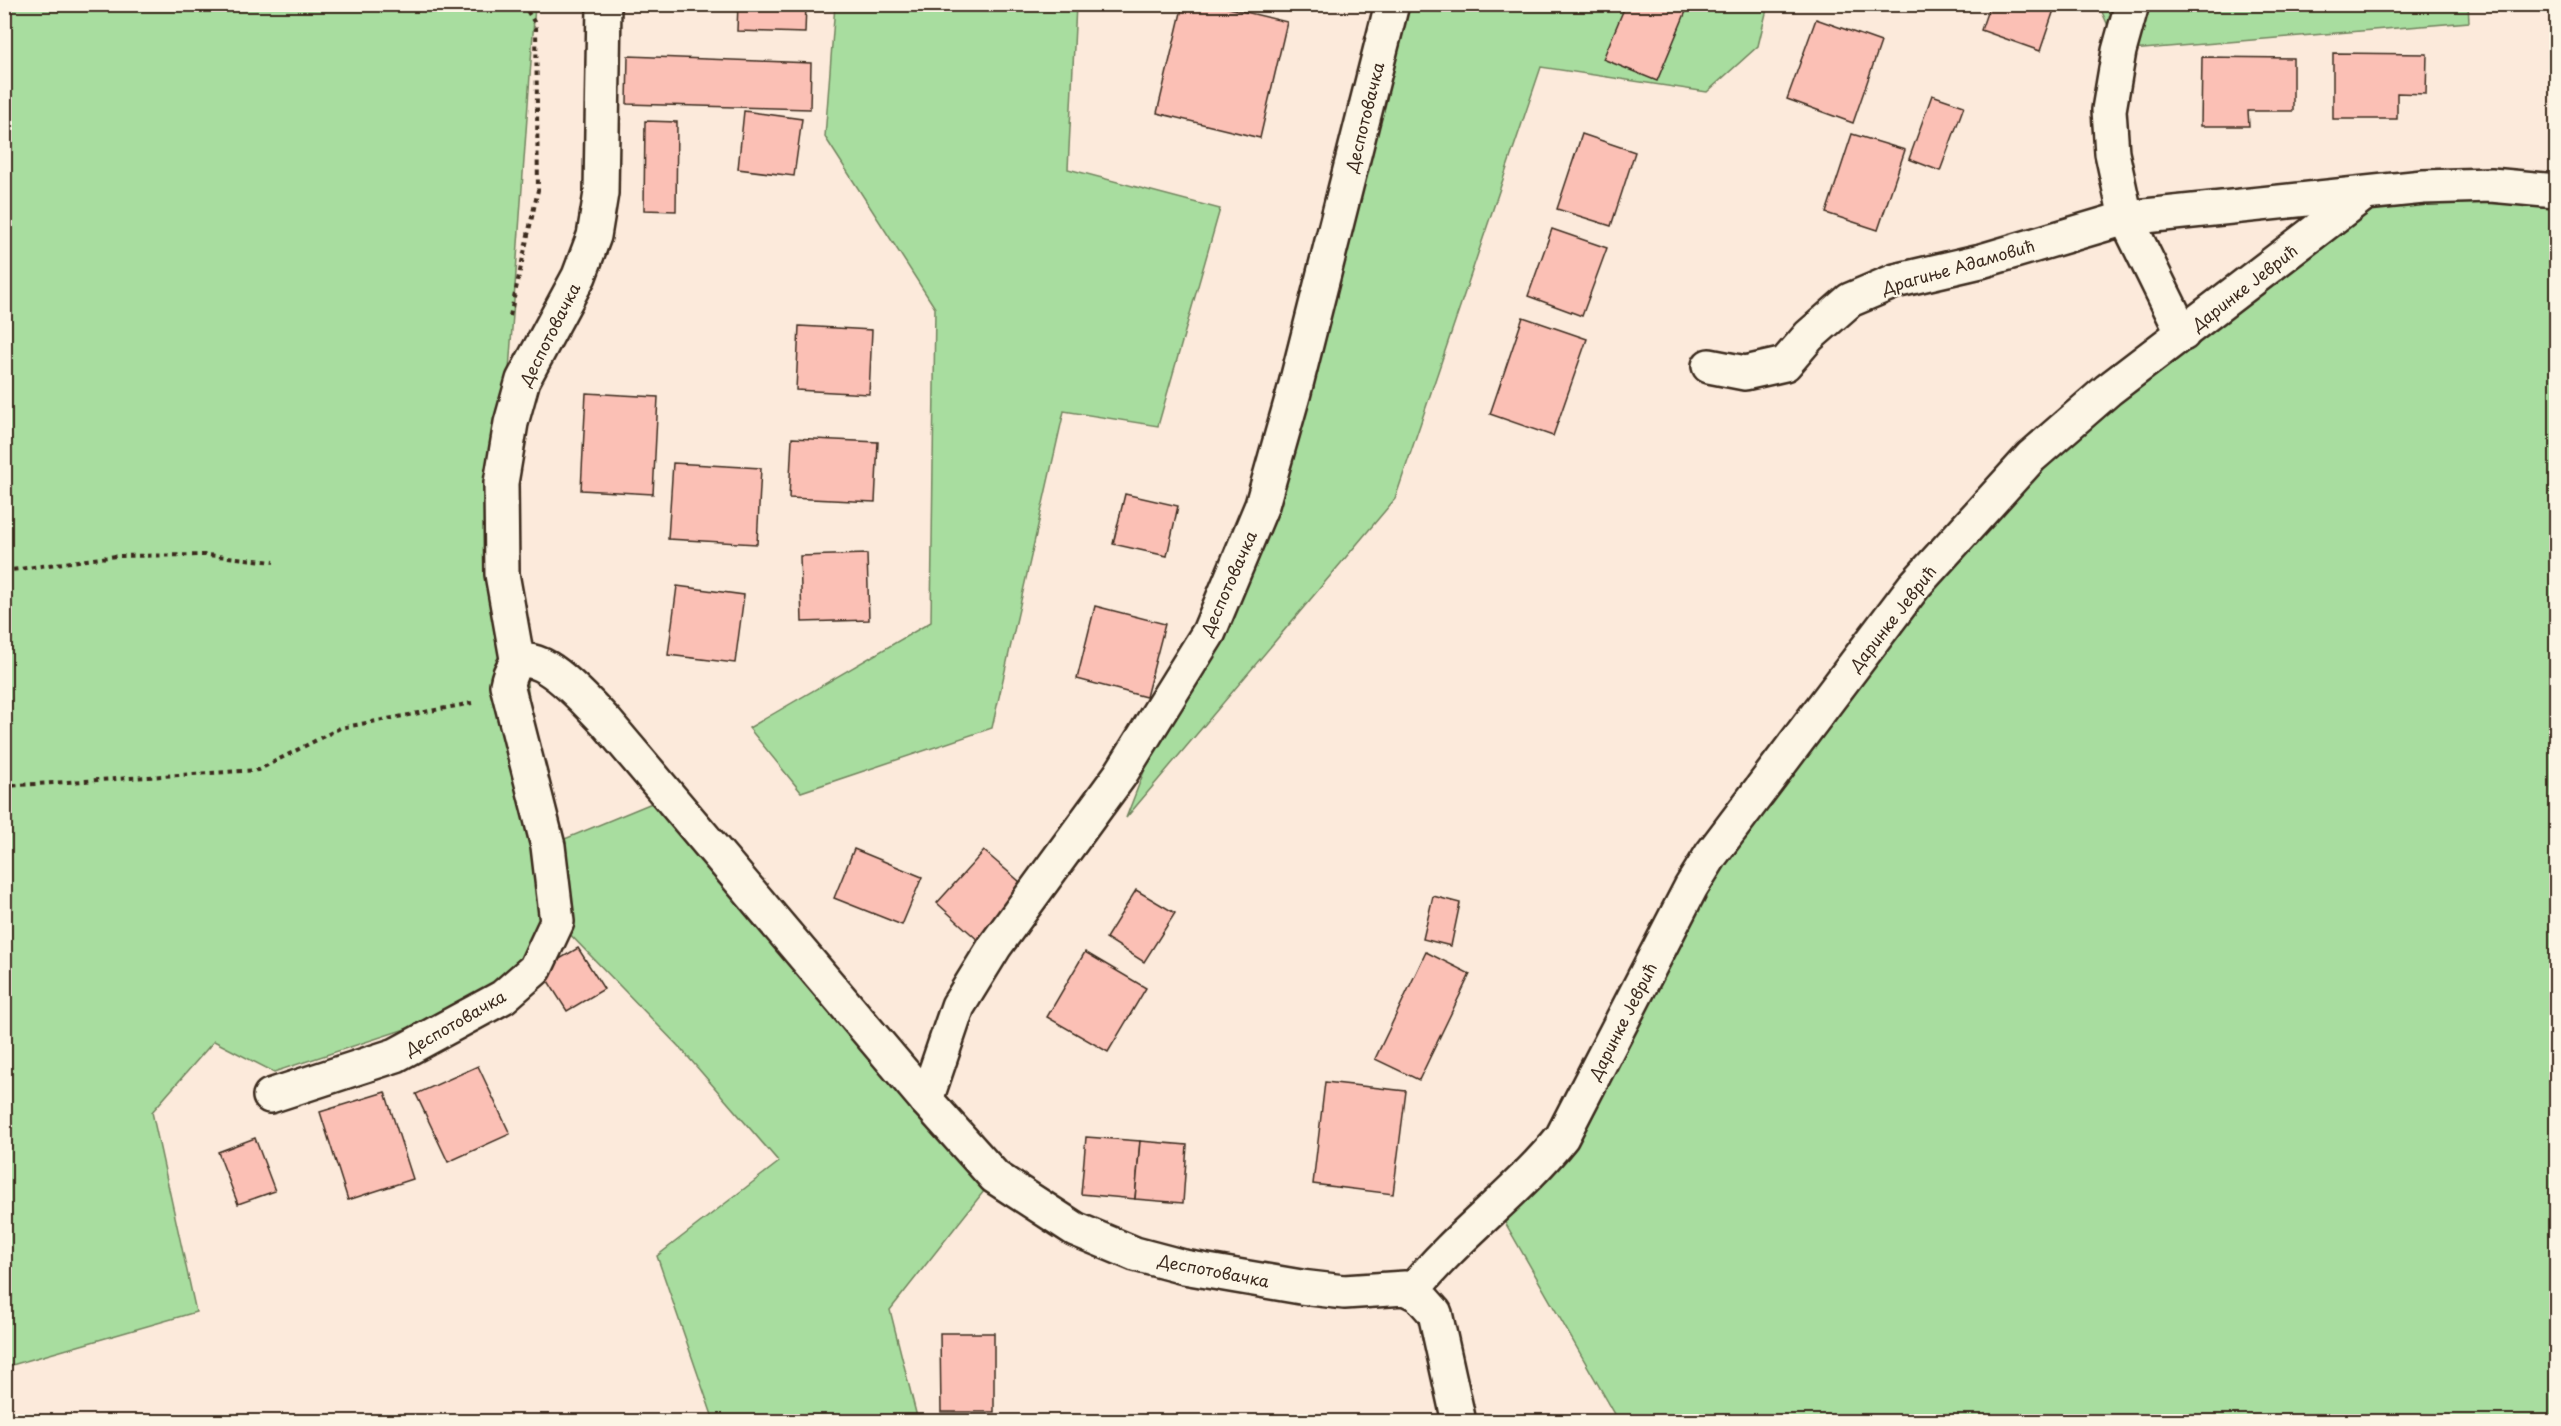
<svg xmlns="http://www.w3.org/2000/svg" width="2561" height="1426" font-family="'Playpen Sans',sans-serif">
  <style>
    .green { fill: #a8dd9f; stroke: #72845e; stroke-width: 1.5 }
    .building { fill: #fbc0b5; stroke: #3b2a1e; stroke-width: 1.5 }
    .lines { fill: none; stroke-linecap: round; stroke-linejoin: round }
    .minor-casing { stroke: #3b2a1e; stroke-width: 38 }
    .path { stroke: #3b2a1e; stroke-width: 4; stroke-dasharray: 4.5 4.5; stroke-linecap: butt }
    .minor { stroke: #fcf5e5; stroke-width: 33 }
    .labels { text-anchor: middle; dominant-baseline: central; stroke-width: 4.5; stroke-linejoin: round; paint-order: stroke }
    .street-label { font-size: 16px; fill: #3b2a1e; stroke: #fcf5e5 }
  </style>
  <rect width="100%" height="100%" fill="#fceadb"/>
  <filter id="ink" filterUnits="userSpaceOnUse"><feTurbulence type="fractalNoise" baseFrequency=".0167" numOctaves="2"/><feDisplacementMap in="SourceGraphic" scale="12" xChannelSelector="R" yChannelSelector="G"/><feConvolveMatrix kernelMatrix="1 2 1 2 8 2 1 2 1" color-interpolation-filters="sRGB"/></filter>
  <g filter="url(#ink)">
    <g class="green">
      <path d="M2468 4 2469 22 2119 51 2099 5Z"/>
      <path d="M5 5H535L501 483 548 846 669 796 995 1177 890 1310 918 1421H714L657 1256 779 1162 683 1051 558 922 503 997 274 1072 214 1041 152 1112 196 1312 5 1367Z"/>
      <path d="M835 5H1076L1068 169 1220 209 1158 426 1064 411 992 728 801 792 749 728 931 622 935 308 825 137Z"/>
      <path d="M1408 5H1768L1758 46 1707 92 1541 67 1395 499 1126 818 1267 455Z"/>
      <path d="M2556 191V1421H1619L1495 1205 1543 1161 1691 887 2031 457 2364 194Z"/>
    </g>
    <g class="building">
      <path d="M738 4H806L805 33 737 31Z"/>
      <path d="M1183 4H1212L1287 22 1260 138 1157 113Z"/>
      <path d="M1626 4H1689L1657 81 1603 59Z"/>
      <path d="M1990 4H2056L2040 51 1981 30Z"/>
      <path d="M1816 19 1881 42 1853 123 1787 99Z"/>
      <path d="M2333 53 2427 54 2426 94 2397 93V119H2333Z"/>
      <path d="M628 56 811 63 810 109 627 104Z"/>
      <path d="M2202 57 2293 58V111H2248L2249 126H2201Z"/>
      <path d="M1932 95 1964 106 1940 171 1909 159Z"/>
      <path d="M744 111 802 119 794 176 738 169Z"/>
      <path d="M645 121 677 122 676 211 644 210Z"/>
      <path d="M1582 134 1635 152 1611 226 1557 209Z"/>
      <path d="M1852 134 1905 150 1878 230 1826 213Z"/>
      <path d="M1552 229 1607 248 1582 316 1528 296Z"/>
      <path d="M1523 317 1587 339 1553 436 1490 414Z"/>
      <path d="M799 326 872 330 869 394 796 390Z"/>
      <path d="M586 393 658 397 653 494 581 490Z"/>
      <path d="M792 438 878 442 875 502 789 498Z"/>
      <path d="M673 463 761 468 757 544 668 539Z"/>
      <path d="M1125 494 1178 506 1167 556 1113 544Z"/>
      <path d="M867 554 869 620 802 622 800 556Z"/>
      <path d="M677 586 744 595 735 663 668 655Z"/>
      <path d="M1095 606 1165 624 1146 697 1077 679Z"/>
      <path d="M854 849 922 877 902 925 834 898Z"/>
      <path d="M984 851 1027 888 980 942 937 903Z"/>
      <path d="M1136 890 1175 913 1144 962 1106 938Z"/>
      <path d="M1433 896 1460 903 1451 946 1423 939Z"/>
      <path d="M578 948 604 989 567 1011 541 970Z"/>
      <path d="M1085 952 1146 988 1108 1052 1047 1017Z"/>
      <path d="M1426 952 1470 974 1419 1080 1375 1059Z"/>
      <path d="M478 1066 510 1134 448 1162 416 1094Z"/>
      <path d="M1325 1082 1406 1091 1393 1194 1313 1184Z"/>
      <path d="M385 1092 413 1179 348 1200 320 1112Z"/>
      <path d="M1086 1137 1140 1141 1135 1199 1081 1194Z"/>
      <path d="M255 1138 275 1191 238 1204 218 1152Z"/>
      <path d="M1140 1141 1187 1145 1183 1203 1135 1199Z"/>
      <path d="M940 1333H994V1412H941Z"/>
    </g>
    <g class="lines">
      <defs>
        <g id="minor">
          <path d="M2132 4 2119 51 2109 110 2112 153 2126 218 2183 334"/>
          <path d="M1709 366 1745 373 1785 364 1809 336 1850 300 1895 281 1981 261 2126 218 2423 187 2491 185 2556 191"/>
          <path d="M518 664 502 574 501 483 511 423 523 380 579 276 594 236 601 193 604 4"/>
          <path d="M270 1096 396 1055 503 997 535 969 557 922 548 846 507 685C519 620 589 705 607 723L926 1100 995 1177 1075 1229 1135 1254 1184 1267 1301 1287 1344 1292 1405 1288 1419 1295 1435 1313 1459 1422"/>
          <path d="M926 1100 958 1006 995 946 1120 775 1209 632 1262 505 1294 392 1392 4"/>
          <path d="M1413 1290C1458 1234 1517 1193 1562 1137L1691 887 1711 855 1914 586 2031 457 2108 390 2364 194"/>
        </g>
      </defs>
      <use href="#minor" class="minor-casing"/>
      <g class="path">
        <path d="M510 316 538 190 536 25 523 4"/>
        <path d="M4 571 116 556 208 555 274 562"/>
        <path d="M4 786 258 770 340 728 472 703"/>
      </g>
      <use href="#minor" class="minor"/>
    </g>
  </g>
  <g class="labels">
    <g class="street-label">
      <text transform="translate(1364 117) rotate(-76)">Деспотовачка</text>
      <text transform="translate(1958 266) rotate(-16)">Драгиње Адамовић</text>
      <text transform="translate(2244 287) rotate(-38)">Даринке Јеврић</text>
      <text transform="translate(549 334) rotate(-63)">Деспотовачка</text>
      <text transform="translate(1228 583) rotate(-66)">Деспотовачка</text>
      <text transform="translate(1892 618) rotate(-52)">Даринке Јеврић</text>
      <text transform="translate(1622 1021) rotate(-63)">Даринке Јеврић</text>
      <text transform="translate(455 1022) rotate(-30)">Деспотовачка</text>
      <text transform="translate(1214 1270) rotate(11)">Деспотовачка</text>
    </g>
  </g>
  <rect width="2561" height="1426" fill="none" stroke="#fcf5e5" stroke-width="24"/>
  <rect x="12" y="12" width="2537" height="1402" fill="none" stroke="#3b2a1e" stroke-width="2" filter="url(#ink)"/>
</svg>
